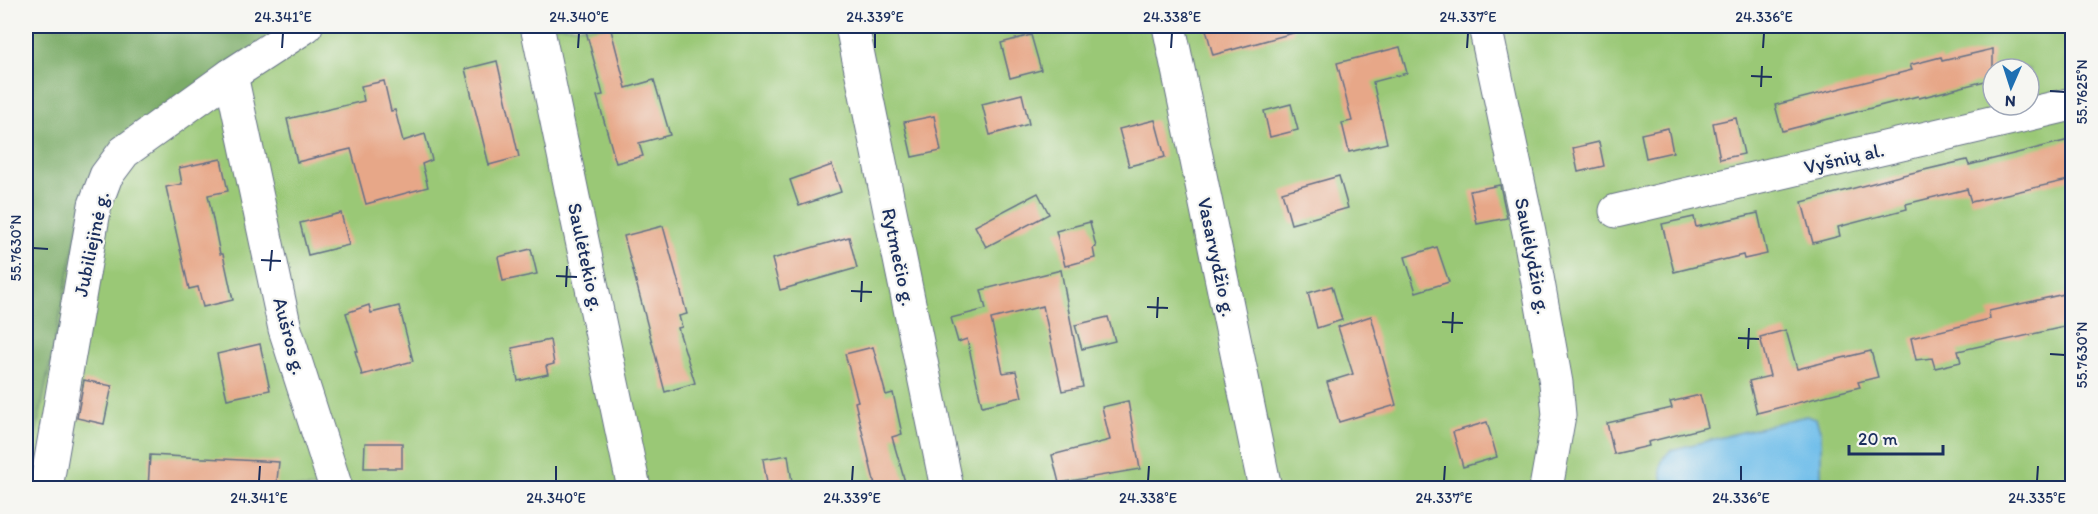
<svg xmlns="http://www.w3.org/2000/svg" width="2098" height="514" font-family="Itim,sans-serif">
  <style>
    .green { fill: #9ac876; stroke: #5a7c6a; stroke-width: 1.5; fill-rule: evenodd }
    .forest { fill: #7bac67; stroke: #4b6e62; stroke-width: 1.5 }
    .water { fill: #6fbeea; stroke: #4576a4; stroke-width: 1.5 }
    .building { fill: #e7a788 }
    .lines { fill: none; stroke-linecap: round; stroke-linejoin: round }
    .minor-casing { stroke: #647086; stroke-width: 35 }
    .minor { stroke: #fff; stroke-width: 33 }
    .ticks { fill: none; stroke: #1b2f5e; stroke-width: 2 }
    .labels { text-anchor: middle; dominant-baseline: central; stroke-width: 4.5; stroke-linejoin: round; paint-order: stroke }
    .street-label { font-size: 20px; fill: #1b2f5e; stroke: #f6f6f2 }
    .neatline { fill: none; stroke: #1b2f5e; stroke-width: 2 }
    .ticks-label { font-size: 15px; text-anchor: middle; fill: #1b2f5e }
  </style>
  <rect width="100%" height="100%" fill="#f6f6f2"/>
  <filter id="ink" filterUnits="userSpaceOnUse"><feTurbulence type="fractalNoise" baseFrequency=".0167" numOctaves="2"/><feDisplacementMap in="SourceGraphic" scale="12" xChannelSelector="R" yChannelSelector="G"/><feConvolveMatrix kernelMatrix="1 2 1 2 8 2 1 2 1" color-interpolation-filters="sRGB"/></filter>
  <filter id="wash" filterUnits="userSpaceOnUse"><feTurbulence type="fractalNoise" baseFrequency=".008" numOctaves="4" result="noise"/><feDisplacementMap in="SourceGraphic" scale="24" xChannelSelector="R" yChannelSelector="G"/><feGaussianBlur stdDeviation="1.35" result="paint"/><feColorMatrix in="noise" values="0 0 0 0 0 0 0 0 0 0 0 0 0 0 0 0 0 1.4 0 .05"/><feComposite in="paint" operator="in"/></filter>
  <g filter="url(#wash)">
    <rect width="100%" height="100%" fill="#ede8d0"/>
    <path class="green" d="M288 26H2072V488H26V472H28L85 193ZM1993 69H2029V105H1993Z"/>
    <path class="forest" d="M26 26H288L85 193 28 473 26 472Z"/>
    <path class="water" d="M1806 416 1816 419 1821 433V488H1665C1660 470 1656 464 1671 450Z"/>
    <g id="blocks">
      <g class="building">
        <path d="M610 26 626 88 654 80 670 135 639 143 643 156 616 163 597 96 603 95 586 31Z"/>
        <path d="M1205 26H1292L1293 33 1213 55Z"/>
        <path d="M1031 35 1041 70 1010 78 1001 43Z"/>
        <path d="M1400 47 1407 73 1373 82 1387 143 1349 152 1342 123 1352 121 1337 63Z"/>
        <path d="M1993 49V79L1919 98 1918 96 1782 131 1775 105 1912 70 1910 65 1941 57 1942 61Z"/>
        <path d="M497 61 519 157 489 165 465 69Z"/>
        <path d="M384 81 391 111 395 110 403 141 425 134 432 160 422 164 428 187 366 204 351 149 297 162 287 119 364 101 361 86Z"/>
        <path d="M1022 94 1029 124 990 135 982 104Z"/>
        <path d="M1291 104 1298 130 1270 137 1264 111Z"/>
        <path d="M934 116 941 151 912 157 904 122Z"/>
        <path d="M1736 118 1744 154 1720 159 1713 123Z"/>
        <path d="M1155 120 1165 157 1129 166 1119 129Z"/>
        <path d="M1668 128 1673 152 1646 158 1641 134Z"/>
        <path d="M2073 139V179L1971 202 1967 189 1906 204 1907 209 1838 227 1840 236 1813 243 1802 202 1903 175 1967 160 1969 165Z"/>
        <path d="M1599 142 1604 166 1578 172 1573 148Z"/>
        <path d="M221 159 228 191 208 195 220 254H223L233 300 203 307 198 287 189 289 166 187 182 184 179 168Z"/>
        <path d="M832 165 841 192 799 206 790 180Z"/>
        <path d="M1339 176 1348 208 1291 224 1282 192Z"/>
        <path d="M1500 185 1507 218 1477 224 1470 191Z"/>
        <path d="M1038 193 1049 214 986 247 975 226Z"/>
        <path d="M341 213 349 245 308 255 300 223Z"/>
        <path d="M1758 213 1767 254 1744 259 1743 255 1674 272 1662 224 1694 217 1696 227Z"/>
        <path d="M1090 222 1096 247 1093 248 1095 258 1065 266 1056 231Z"/>
        <path d="M663 226 687 314 679 316 682 327 678 328 695 383 665 392 624 236Z"/>
        <path d="M849 237 857 268 780 290 772 259Z"/>
        <path d="M1437 247 1449 282 1416 292 1405 257Z"/>
        <path d="M531 249 537 274 503 281 498 257Z"/>
        <path d="M1061 270 1083 387 1062 391 1043 306 991 319 1003 373 1016 371 1022 397 982 406 967 339 958 342 951 318 986 309 981 290Z"/>
        <path d="M1332 286 1342 320 1317 328 1308 293Z"/>
        <path d="M2073 292V325L1958 351 1961 362 1935 368 1932 358 1916 360 1911 338 1990 319 1989 311Z"/>
        <path d="M369 305 371 313 399 306 413 361 362 375 355 351H358L346 313Z"/>
        <path d="M1371 316 1396 405 1339 422 1327 382 1353 374 1338 327Z"/>
        <path d="M1108 317 1115 341 1082 349 1075 325Z"/>
        <path d="M1786 330 1797 369 1871 351 1878 377 1858 382 1860 387 1757 413 1749 381 1770 376 1760 337Z"/>
        <path d="M550 340 554 364 546 366 548 374 518 381 512 348Z"/>
        <path d="M260 344 270 390 227 399 217 354Z"/>
        <path d="M873 347 886 395 893 393 902 434 892 437 907 489H876L855 402 858 401 845 354Z"/>
        <path d="M84 380 112 386 104 424 77 418Z"/>
        <path d="M1700 395 1708 427 1648 442 1649 446 1614 454 1607 423 1672 408 1670 402Z"/>
        <path d="M1128 401 1140 469 1059 483 1052 455 1110 440 1102 407Z"/>
        <path d="M1487 422 1497 457 1463 467 1453 432Z"/>
        <path d="M365 443H402V468H364Z"/>
        <path d="M150 455 279 462 276 489H236L182 484V489H148Z"/>
        <path d="M788 455 793 489H768L763 459Z"/>
      </g>
    </g>
  </g>
  <g filter="url(#ink)">
    <use href="#blocks" fill-opacity="0" stroke="#647086" stroke-width="1.5"/>
    <g class="lines">
      <defs>
        <g id="minor">
          <path d="M537 26 634 488"/>
          <path d="M852 26 947 488"/>
          <path d="M1169 26 1265 488"/>
          <path d="M1485 26 1529 232 1556 383 1559 415 1546 488"/>
          <path d="M231 75 285 329 336 488"/>
          <path d="M1616 211 2072 104"/>
          <path d="M46 488 95 205 106 176 124 152 231 75 306 26"/>
        </g>
      </defs>
      <use href="#minor" class="minor-casing"/>
      <use href="#minor" class="minor"/>
    </g>
  </g>
  <path class="ticks" d="M282 48 283 33M578 48 579 33M875 48V33M1171 48 1172 33M1467 48 1468 33M1763 48 1764 33M1751 76 1772 77M1761 87 1762 66M2050 91 2065 92M33 248 48 249M261 260 281 261M270 271 272 250M556 276 577 277M566 287 567 266M851 291 872 292M861 302 862 281M1147 307 1168 308M1157 318 1158 297M1442 322 1463 323M1452 333 1453 312M1738 338 1759 339M1748 349 1749 328M2050 354 2065 355M259 481 260 466M556 481V466M852 481 853 466M1148 481 1149 466M1444 481 1445 466M1741 481V466M2037 481 2038 466"/>
  <g class="labels">
    <g class="street-label">
      <text transform="translate(1844 158) rotate(-13)">Vyšnių al.</text>
      <text transform="translate(91 244) rotate(-78)">Jubiliejinė g.</text>
      <text transform="translate(1533 256) rotate(79)">Saulėlydžio g.</text>
      <text transform="translate(586 257) rotate(78)">Saulėtekio g.</text>
      <text transform="translate(899 257) rotate(78)">Rytmečio g.</text>
      <text transform="translate(1217 257) rotate(78)">Vasarvydžio g.</text>
      <text transform="translate(290 336) rotate(75)">Aušros g.</text>
    </g>
  </g>
  <rect width="2098" height="514" fill="none" stroke="#f6f6f2" stroke-width="66"/>
  <g transform="translate(2011 87) rotate(183)"><circle r="28" fill="#f6f6f2" stroke="#9ea6b7" stroke-width="1.5"/>
  <path d="M0-4.5L10 22L0 15L-10 22Z" fill="#1f6fb2"/>
  <text y="-9" font-size="16" font-weight="bold" text-anchor="middle" fill="#1b2f5e">N</text>
  </g>
  <path d="M1849 445v9h94v-9" fill="none" stroke="#1b2f5e" stroke-width="3"/>
  <text x="1858" y="445" font-size="18" fill="#1b2f5e" stroke="#f6f6f2" stroke-width="4.5" paint-order="stroke">20 m</text>
  <rect x="33" y="33" width="2032" height="448" class="neatline"/>
  <g class="ticks-label">
    <text x="283" y="22">24.341°E</text>
    <text x="579" y="22">24.340°E</text>
    <text x="875" y="22">24.339°E</text>
    <text x="1172" y="22">24.338°E</text>
    <text x="1468" y="22">24.337°E</text>
    <text x="1764" y="22">24.336°E</text>
    <text transform="translate(2082 92) rotate(-90)" y="5">55.7625°N</text>
    <text transform="translate(16 248) rotate(-90)" y="5">55.7630°N</text>
    <text transform="translate(2082 355) rotate(-90)" y="5">55.7630°N</text>
    <text x="259" y="503">24.341°E</text>
    <text x="556" y="503">24.340°E</text>
    <text x="852" y="503">24.339°E</text>
    <text x="1148" y="503">24.338°E</text>
    <text x="1444" y="503">24.337°E</text>
    <text x="1741" y="503">24.336°E</text>
    <text x="2037" y="503">24.335°E</text>
  </g>
</svg>
